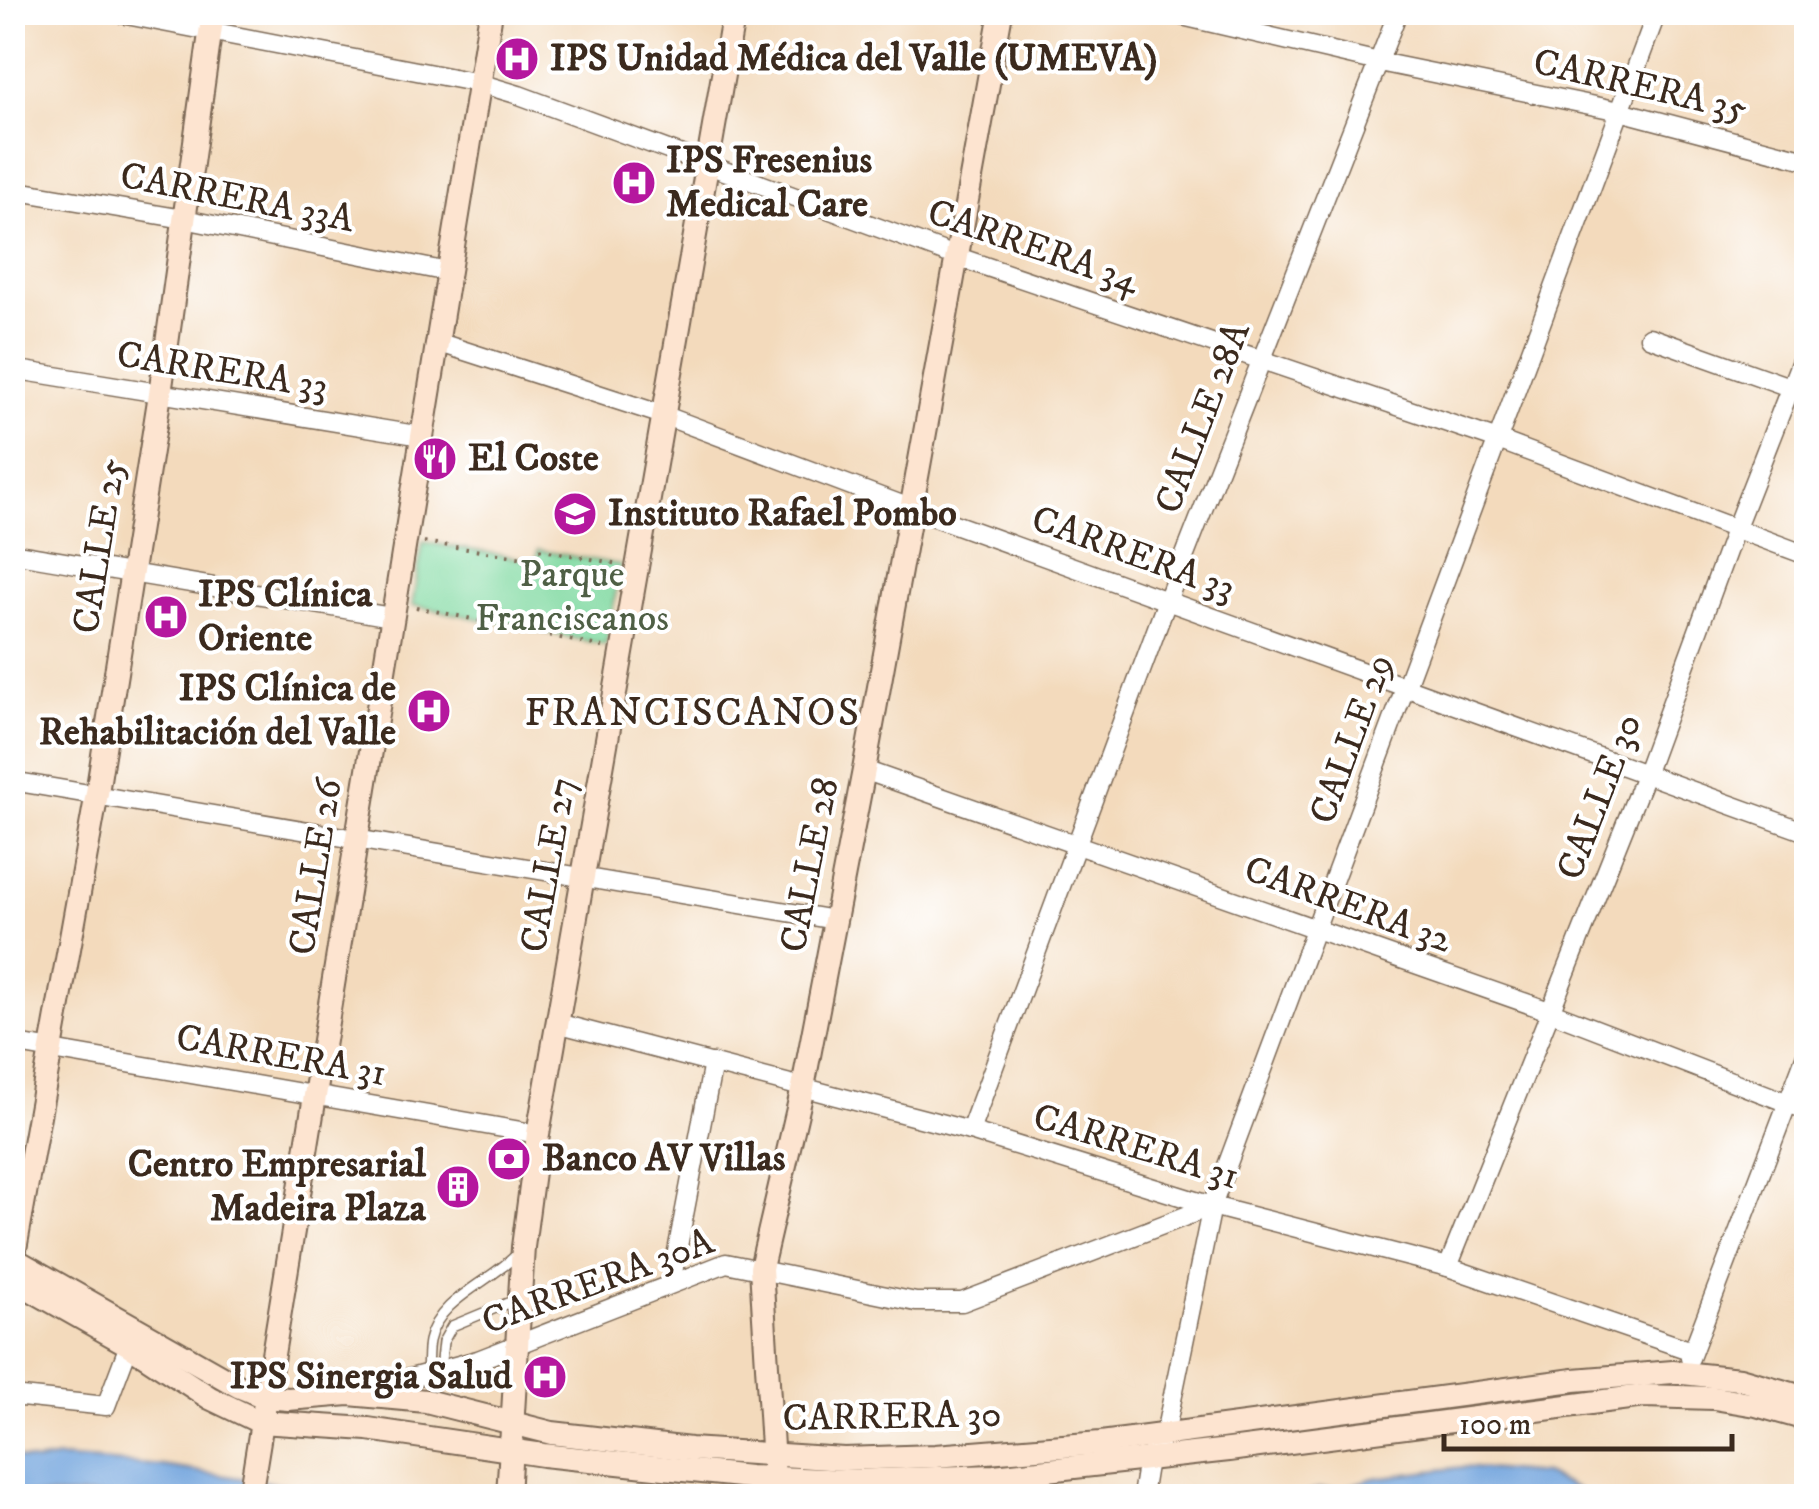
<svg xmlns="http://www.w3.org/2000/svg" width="1819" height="1509" font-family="'IM FELL DW Pica',serif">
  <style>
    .green { fill: #7fd9a0; stroke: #5d825f; stroke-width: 2.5 }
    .water { fill: #72a4dd; stroke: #56677e; stroke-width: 2.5 }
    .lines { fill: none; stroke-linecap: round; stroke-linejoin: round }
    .lane-casing { stroke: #7b6855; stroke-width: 12 }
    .street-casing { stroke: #7b6855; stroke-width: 21 }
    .secondary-casing { stroke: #7b6855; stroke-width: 26 }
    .path { stroke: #7b6855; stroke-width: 4; stroke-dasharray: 2.5 8; stroke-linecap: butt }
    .lane { stroke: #fff; stroke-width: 9 }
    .street { stroke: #fff; stroke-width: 18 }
    .secondary { stroke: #fde4d0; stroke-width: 22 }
    .labels { text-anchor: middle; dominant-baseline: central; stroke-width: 8; stroke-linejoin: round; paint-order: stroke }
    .poi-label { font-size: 38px; font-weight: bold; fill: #3b2a1e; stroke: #fff; text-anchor: start }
    .street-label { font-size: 38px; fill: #3b2a1e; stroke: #fff }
    .park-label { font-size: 38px; fill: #4f5f45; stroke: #fff }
    .neighbourhood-label { font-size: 40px; letter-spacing: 2.5px; fill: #3b2a1e; stroke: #fff }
  </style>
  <rect width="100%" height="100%" fill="#fff"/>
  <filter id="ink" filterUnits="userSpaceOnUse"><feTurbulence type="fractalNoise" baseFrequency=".01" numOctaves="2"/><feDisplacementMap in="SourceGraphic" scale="20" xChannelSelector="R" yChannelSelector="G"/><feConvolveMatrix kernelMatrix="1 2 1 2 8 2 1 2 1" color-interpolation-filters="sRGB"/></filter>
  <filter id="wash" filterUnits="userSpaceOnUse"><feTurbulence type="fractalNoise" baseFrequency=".0048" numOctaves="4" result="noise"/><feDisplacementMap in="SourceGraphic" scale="40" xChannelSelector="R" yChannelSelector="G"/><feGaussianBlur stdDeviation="2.25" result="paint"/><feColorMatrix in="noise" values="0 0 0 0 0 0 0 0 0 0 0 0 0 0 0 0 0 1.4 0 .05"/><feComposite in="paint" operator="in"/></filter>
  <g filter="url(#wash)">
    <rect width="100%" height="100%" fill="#f3dabc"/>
    <path class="green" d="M423 542 536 561 538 550 621 565 606 645 412 605Z"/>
    <g class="water">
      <path d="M12 1456 35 1462 59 1458 163 1466 304 1488 332 1496H43L13 1492Z"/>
      <path d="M1463 1467 1544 1474 1591 1496H1299L1318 1489H1339L1374 1478Z"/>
    </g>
  </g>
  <g filter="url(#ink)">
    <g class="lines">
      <defs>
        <g id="lane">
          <path d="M440 1369 443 1342 452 1326 515 1300"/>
          <path d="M427 1373C428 1362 427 1351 429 1341 438 1298 492 1282 518 1253"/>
        </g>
        <g id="street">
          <path d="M111 12 479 83 519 95 955 256 1498 440 1806 555"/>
          <path d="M1165 12 1379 62 1620 111 1806 160"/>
          <path d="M12 190 184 219 448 272"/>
          <path d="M1649 337 1806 393"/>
          <path d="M437 342 663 415 910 508 1806 832"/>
          <path d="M12 369 422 436"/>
          <path d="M12 553 392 617"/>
          <path d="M864 770 1549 1011 1806 1110"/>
          <path d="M12 781 835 920"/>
          <path d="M557 1023 970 1131 1212 1206 1448 1267 1692 1351"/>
          <path d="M12 1043 538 1134"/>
          <path d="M970 1131 1167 601 1398 12"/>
          <path d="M1448 1267 1645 775 1736 527 1806 348"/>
          <path d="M671 1283 713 1063"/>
          <path d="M1690 1358 1806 1055"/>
          <path d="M362 1391 478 1360 726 1263 916 1302H962L1212 1206"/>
          <path d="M12 1396 106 1406 129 1345"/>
          <path d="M1142 1496 1148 1459 1165 1434 1212 1206 1657 12"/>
        </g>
        <g id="secondary">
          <path d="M12 1258 238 1386 265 1397 288 1399 349 1394 426 1401 552 1433 690 1449 844 1459 935 1456 1101 1443 1574 1380 1673 1372 1740 1379 1806 1398"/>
          <path d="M12 1266 97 793 160 394 213 12"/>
          <path d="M12 1279 129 1345 210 1398 260 1422 368 1429 543 1455 749 1477 849 1481 994 1476 1229 1450 1644 1396 1714 1398 1756 1405 1806 1419"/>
          <path d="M250 1496 491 12"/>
          <path d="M508 1496 523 1247 538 1134 734 12"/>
          <path d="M775 1496 761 1268 803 1087 864 770 1001 12"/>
        </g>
      </defs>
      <use href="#lane" class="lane-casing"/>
      <use href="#street" class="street-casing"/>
      <use href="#secondary" class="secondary-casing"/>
      <g class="path">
        <path d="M424 542 536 560 538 549 618 564"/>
        <path d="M416 607 603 647"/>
      </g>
      <use href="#lane" class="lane"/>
      <use href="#street" class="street"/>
      <use href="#secondary" class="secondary"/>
    </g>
  </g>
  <defs>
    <symbol id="hospital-disc" viewBox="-11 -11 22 22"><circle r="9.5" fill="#b5179e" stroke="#fff"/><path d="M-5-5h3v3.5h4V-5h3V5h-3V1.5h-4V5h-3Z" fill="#fff"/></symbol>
    <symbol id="restaurant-disc" viewBox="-11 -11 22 22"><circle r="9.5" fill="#b5179e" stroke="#fff"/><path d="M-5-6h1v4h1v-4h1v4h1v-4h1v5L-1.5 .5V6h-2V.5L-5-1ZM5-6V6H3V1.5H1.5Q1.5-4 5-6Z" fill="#fff"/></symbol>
    <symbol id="school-disc" viewBox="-11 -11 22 22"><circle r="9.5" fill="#b5179e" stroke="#fff"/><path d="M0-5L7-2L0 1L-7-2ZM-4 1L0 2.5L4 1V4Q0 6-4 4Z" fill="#fff"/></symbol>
    <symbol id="bank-disc" viewBox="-11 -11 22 22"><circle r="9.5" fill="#b5179e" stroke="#fff"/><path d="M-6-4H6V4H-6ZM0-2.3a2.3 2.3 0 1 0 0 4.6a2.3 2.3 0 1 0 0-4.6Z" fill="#fff"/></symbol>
    <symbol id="building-disc" viewBox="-11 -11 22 22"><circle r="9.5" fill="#b5179e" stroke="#fff"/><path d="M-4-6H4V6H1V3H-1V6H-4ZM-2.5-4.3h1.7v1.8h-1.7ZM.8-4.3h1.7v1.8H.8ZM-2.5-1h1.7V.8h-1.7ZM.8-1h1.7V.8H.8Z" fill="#fff"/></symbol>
  </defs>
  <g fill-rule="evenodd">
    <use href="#hospital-disc" x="492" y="34" width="50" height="50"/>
    <use href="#hospital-disc" x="609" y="158" width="50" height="50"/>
    <use href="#restaurant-disc" x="410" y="434" width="50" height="50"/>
    <use href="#school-disc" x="550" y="489" width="50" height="50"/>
    <use href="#hospital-disc" x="141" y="592" width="50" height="50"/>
    <use href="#hospital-disc" x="404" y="686" width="50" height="50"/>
    <use href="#bank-disc" x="484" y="1134" width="50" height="50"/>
    <use href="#building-disc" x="433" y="1162" width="50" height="50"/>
    <use href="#hospital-disc" x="520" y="1352" width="50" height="50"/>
  </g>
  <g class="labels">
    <g class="poi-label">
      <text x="550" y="59">IPS Unidad Médica del Valle (UMEVA)</text>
      <text x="666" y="161">IPS Fresenius<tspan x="666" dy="44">Medical Care</tspan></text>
      <text x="468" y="459">El Coste</text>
      <text x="608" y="514">Instituto Rafael Pombo</text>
      <text x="198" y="595">IPS Clínica<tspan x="198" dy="44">Oriente</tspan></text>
      <text x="396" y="689" text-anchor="end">IPS Clínica de<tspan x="396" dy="44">Rehabilitación del Valle</tspan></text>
      <text x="542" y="1159">Banco AV Villas</text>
      <text x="426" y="1165" text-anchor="end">Centro Empresarial<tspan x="426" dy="44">Madeira Plaza</tspan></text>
      <text x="512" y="1377" text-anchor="end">IPS Sinergia Salud</text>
    </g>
    <g class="street-label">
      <text transform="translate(1640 86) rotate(13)">CARRERA 35</text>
      <text transform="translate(237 198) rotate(11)">CARRERA 33A</text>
      <text transform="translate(1033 247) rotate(19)">CARRERA 34</text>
      <text transform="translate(222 371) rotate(9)">CARRERA 33</text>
      <text transform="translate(1203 418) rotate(-69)">CALLE 28A</text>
      <text transform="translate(100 546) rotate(-81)">CALLE 25</text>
      <text transform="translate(1133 554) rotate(20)">CARRERA 33</text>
      <text transform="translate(1352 739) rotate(-70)">CALLE 29</text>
      <text transform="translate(1600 797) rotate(-69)">CALLE 30</text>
      <text transform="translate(549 865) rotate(-80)">CALLE 27</text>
      <text transform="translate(810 865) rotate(-79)">CALLE 28</text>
      <text transform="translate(316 867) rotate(-81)">CALLE 26</text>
      <text transform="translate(1348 905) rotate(20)">CARRERA 32</text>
      <text transform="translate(281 1056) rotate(10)">CARRERA 31</text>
      <text transform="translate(1136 1147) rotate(17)">CARRERA 31</text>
      <text transform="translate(598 1282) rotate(-20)">CARRERA 30A</text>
      <text transform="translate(892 1417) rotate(-1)">CARRERA 30</text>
    </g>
    <g class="park-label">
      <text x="572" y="575">Parque<tspan x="572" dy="44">Franciscanos</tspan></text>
    </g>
    <g class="neighbourhood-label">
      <text x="693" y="714">FRANCISCANOS</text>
    </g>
  </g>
  <rect width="1819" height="1509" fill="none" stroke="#fff" stroke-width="50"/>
  <path d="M1444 1434v15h288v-15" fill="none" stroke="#3b2a1e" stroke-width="5"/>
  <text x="1459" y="1434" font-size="30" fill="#3b2a1e" stroke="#ffffff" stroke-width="8" paint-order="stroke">100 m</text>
</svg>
